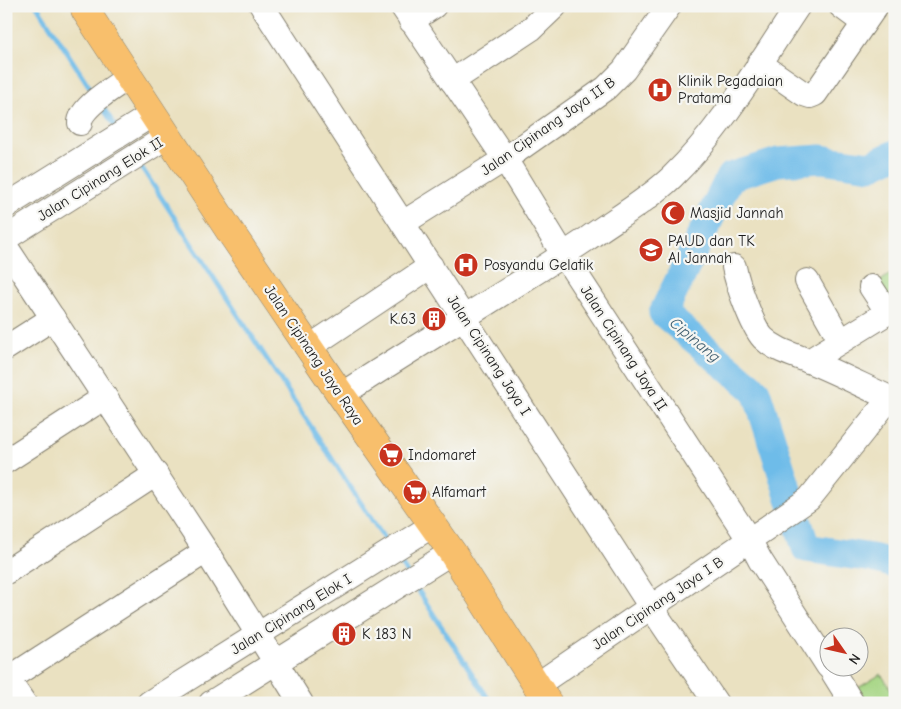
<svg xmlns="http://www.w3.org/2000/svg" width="901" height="709" font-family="'Comic Neue',sans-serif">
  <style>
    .green { fill: #a6d584; stroke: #617850 }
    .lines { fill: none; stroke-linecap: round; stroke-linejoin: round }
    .stream { stroke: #6ebce9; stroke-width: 5 }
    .river { stroke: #6ebce9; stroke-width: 29 }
    .minor-casing { stroke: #837e6e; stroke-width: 26 }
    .major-casing { stroke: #837e6e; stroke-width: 29 }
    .minor { stroke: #fff; stroke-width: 24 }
    .major { stroke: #f8bf6c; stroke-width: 28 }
    .labels { text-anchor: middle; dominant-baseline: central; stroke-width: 4.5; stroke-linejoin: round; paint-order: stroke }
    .poi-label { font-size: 15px; fill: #1c1c1c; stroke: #f6f6f2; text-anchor: start }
    .street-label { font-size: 15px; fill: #1c1c1c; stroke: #f6f6f2 }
    .water-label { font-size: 16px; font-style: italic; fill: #3d5c6e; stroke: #f6f6f2 }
  </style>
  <rect width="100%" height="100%" fill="#f6f6f2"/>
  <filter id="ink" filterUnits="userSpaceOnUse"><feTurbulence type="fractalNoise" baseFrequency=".02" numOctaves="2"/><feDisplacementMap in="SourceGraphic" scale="10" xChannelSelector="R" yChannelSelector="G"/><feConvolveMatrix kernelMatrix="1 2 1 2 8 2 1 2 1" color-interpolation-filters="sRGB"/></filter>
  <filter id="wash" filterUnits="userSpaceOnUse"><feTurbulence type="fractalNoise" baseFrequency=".0096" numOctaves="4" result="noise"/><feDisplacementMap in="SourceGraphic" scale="20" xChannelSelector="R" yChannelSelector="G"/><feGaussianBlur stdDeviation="1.12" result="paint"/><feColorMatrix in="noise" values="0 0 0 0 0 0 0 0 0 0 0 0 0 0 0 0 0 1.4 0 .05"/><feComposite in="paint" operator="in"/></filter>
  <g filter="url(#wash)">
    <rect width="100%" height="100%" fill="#eae1c1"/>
    <g class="green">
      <path d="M895 270V304L874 286Z"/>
      <path d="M881 674 895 696V703H868L858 688Z"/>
    </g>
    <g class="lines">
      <g class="stream">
        <path d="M37 6 94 94"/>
        <path d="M101 105 117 129"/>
        <path d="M138 162 389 546"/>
        <path d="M395 555 407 573"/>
        <path d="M414 584 491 703"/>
      </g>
      <path class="river" d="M895 154 870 166 821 159 778 162 730 177 663 313 756 391 806 548 872 558 895 564"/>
    </g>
  </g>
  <g filter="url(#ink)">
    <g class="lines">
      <defs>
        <g id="minor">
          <path d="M262 6 651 607 716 703"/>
          <path d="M402 6 505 159 563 254 750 541 760 560 828 666"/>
          <path d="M841 6 864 23"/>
          <path d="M411 21 434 6"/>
          <path d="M759 63 804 94 810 96 815 94 876 6"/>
          <path d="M452 81 531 29 555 6"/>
          <path d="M80 123C79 108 117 85 129 77"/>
          <path d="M6 206 153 114"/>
          <path d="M403 223 505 159 606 88 624 70 669 6"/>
          <path d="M6 238 168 136"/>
          <path d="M6 247 206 551 301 703"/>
          <path d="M734 267C737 283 752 326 763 338 776 351 795 355 811 362 838 373 865 387 892 399"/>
          <path d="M807 281 841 341"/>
          <path d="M871 287 888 313"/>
          <path d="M6 348 53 318"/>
          <path d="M308 348 431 266"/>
          <path d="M809 361 895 308"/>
          <path d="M341 395C422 342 506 293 587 239 615 219 647 201 672 177 723 127 759 64 798 6"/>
          <path d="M6 461 105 397"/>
          <path d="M6 572 156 474"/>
          <path d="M829 666 852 703"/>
          <path d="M6 677 24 703"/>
          <path d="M8 679 206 551"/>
          <path d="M537 685 809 499 881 409 895 397"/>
          <path d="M149 703 433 525"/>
          <path d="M211 703 452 552"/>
        </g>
        <path id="major" d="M85 10 231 233 341 395 452 552 548 703"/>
      </defs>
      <use href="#minor" class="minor-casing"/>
      <use href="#major" class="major-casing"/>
      <use href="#minor" class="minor"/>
      <use href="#major" class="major"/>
    </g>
  </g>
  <defs>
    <symbol id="hospital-disc" viewBox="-11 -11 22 22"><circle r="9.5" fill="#c8321e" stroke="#f6f6f2"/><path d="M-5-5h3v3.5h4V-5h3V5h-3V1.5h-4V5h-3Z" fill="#fff"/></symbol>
    <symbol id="mosque-disc" viewBox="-11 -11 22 22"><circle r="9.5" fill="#c8321e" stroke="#f6f6f2"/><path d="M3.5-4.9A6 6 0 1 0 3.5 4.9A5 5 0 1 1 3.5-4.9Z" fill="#fff"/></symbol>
    <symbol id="school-disc" viewBox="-11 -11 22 22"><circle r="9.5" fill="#c8321e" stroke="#f6f6f2"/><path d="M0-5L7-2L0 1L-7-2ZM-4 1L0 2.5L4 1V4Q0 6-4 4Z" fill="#fff"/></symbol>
    <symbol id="building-disc" viewBox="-11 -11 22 22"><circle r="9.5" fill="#c8321e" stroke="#f6f6f2"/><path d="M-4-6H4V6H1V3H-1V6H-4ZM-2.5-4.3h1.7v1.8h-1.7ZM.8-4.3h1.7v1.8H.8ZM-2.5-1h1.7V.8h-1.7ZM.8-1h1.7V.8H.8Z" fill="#fff"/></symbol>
    <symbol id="supermarket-disc" viewBox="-11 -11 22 22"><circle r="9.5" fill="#c8321e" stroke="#f6f6f2"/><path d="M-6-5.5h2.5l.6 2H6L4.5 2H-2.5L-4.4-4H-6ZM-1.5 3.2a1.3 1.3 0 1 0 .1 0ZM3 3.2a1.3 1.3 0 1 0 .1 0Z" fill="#fff"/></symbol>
  </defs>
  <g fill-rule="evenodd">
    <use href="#hospital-disc" x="646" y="76" width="28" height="28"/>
    <use href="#mosque-disc" x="659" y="199" width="28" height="28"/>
    <use href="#school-disc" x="637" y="236" width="28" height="28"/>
    <use href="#hospital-disc" x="452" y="251" width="28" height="28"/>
    <use href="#building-disc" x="420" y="305" width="28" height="28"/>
    <use href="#supermarket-disc" x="377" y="441" width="28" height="28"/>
    <use href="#supermarket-disc" x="401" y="478" width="28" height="28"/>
    <use href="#building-disc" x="330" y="620" width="28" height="28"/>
  </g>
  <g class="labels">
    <g class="poi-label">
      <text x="678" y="81">Klinik Pegadaian<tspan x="678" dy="17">Pratama</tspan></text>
      <text x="690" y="213">Masjid Jannah</text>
      <text x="668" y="241">PAUD dan TK<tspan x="668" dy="17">Al Jannah</tspan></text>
      <text x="484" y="265">Posyandu Gelatik</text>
      <text x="416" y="319" text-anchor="end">K.63</text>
      <text x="408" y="455">Indomaret</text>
      <text x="432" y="492">Alfamart</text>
      <text x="362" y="634">K 183 N</text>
    </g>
    <g class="street-label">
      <text transform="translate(548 126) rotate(-35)">Jalan Cipinang Jaya II B</text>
      <text transform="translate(100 179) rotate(-32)">Jalan Cipinang Elok II</text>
      <text transform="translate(624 348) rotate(57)">Jalan Cipinang Jaya II</text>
      <text transform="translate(314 355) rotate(56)">Jalan Cipinang Jaya Raya</text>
      <text transform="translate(489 355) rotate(57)">Jalan Cipinang Jaya I</text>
      <text transform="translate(658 603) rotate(-34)">Jalan Cipinang Jaya I B</text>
      <text transform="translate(291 614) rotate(-32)">Jalan Cipinang Elok I</text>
    </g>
    <g class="water-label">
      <text transform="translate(695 340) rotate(40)">Cipinang</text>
    </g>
  </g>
  <rect width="901" height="709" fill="none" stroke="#f6f6f2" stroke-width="25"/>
  <g transform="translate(844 652) rotate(124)"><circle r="24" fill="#f6f6f2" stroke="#9f9f9c"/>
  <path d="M0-4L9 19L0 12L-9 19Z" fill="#c8321e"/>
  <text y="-8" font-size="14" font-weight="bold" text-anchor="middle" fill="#1c1c1c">N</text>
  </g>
</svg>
